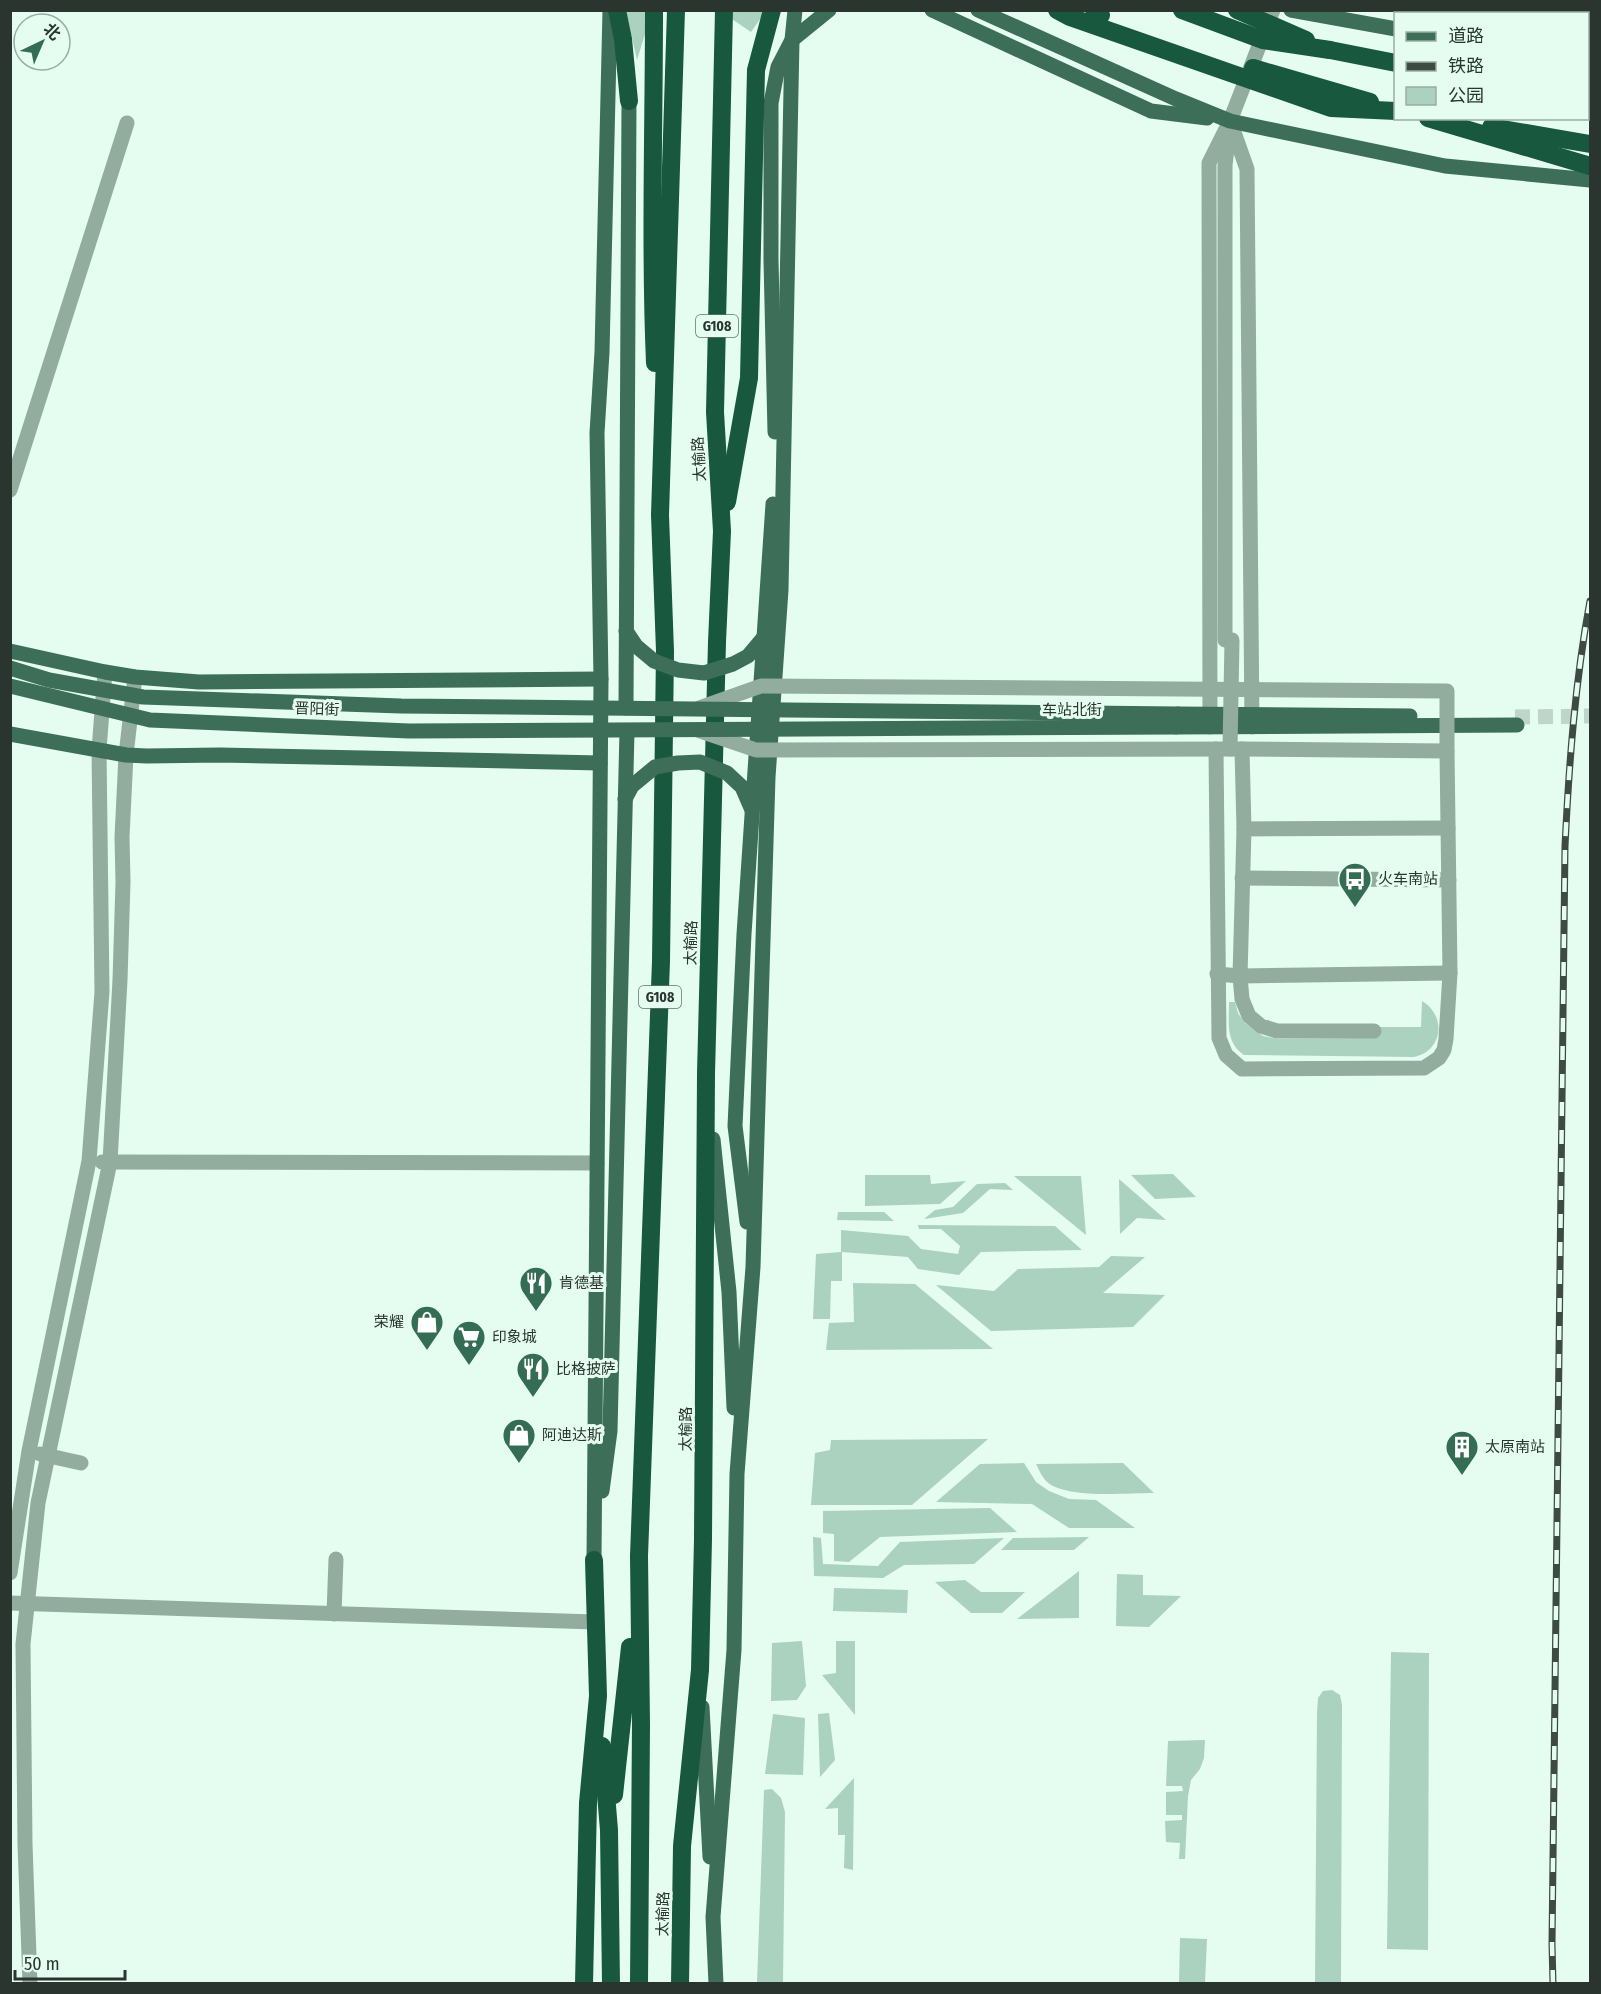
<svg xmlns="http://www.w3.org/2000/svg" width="1601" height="1994" font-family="'Fira Sans Condensed','Noto Sans SC',sans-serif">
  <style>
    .green { fill: #aad2be }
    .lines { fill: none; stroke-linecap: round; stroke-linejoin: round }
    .major-tunnel { stroke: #bfd5ca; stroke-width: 15; stroke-dasharray: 15 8; stroke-linecap: butt }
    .minor { stroke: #92ac9e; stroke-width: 15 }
    .major { stroke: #3c6e58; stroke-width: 15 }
    .highway { stroke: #17583f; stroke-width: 18 }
    .rail-casing { stroke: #3e4a44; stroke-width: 7 }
    .rail { stroke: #e4fdf0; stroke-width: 4.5; stroke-dasharray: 14; stroke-linecap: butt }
    .minor-bridge { stroke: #92ac9e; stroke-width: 15 }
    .major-bridge { stroke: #3c6e58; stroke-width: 15 }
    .highway-bridge { stroke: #17583f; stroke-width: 18 }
    .labels { text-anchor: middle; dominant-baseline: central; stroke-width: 6; stroke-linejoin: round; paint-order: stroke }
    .shield { fill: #e4fdf0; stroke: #62716a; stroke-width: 1.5 }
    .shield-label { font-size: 14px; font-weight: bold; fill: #2b3530 }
    .street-label { font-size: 15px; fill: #2b3530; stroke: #e4fdf0 }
    .poi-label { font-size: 15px; fill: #2b3530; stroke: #e4fdf0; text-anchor: start }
  </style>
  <rect width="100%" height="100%" fill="#e4fdf0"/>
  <g class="green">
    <path d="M626 11H652L637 60Z"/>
    <path d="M720 11H766L751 32Z"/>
    <path d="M1434 11H1590V48H1588V14H1446Z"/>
    <path d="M1422 1001C1447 1016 1443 1051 1414 1057L1244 1055C1225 1042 1229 1022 1229 1002H1235L1238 1013 1245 1023 1263 1036 1278 1039 1366 1038 1377 1027H1421Z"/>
    <path d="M1173 1174 1196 1197 1155 1199 1131 1175Z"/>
    <path d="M865 1175H930L931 1184 966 1181 940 1204 865 1206Z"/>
    <path d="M1014 1176H1081L1086 1235Z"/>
    <path d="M1119 1179 1166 1220 1137 1218 1120 1234Z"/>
    <path d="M1005 1183 1013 1190 990 1189 963 1213 924 1219 935 1210 953 1207 977 1184Z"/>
    <path d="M838 1212H884L894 1221 837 1220Z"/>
    <path d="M918 1225 1055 1226 1082 1250 981 1252 959 1275 918 1269 908 1257 842 1252V1281H831L830 1319H813L816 1254 841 1252V1230L908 1236 921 1249 958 1254 960 1246 941 1229H919Z"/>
    <path d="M1111 1256 1145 1257 1103 1293 1165 1295 1133 1327 991 1331 936 1285 994 1291 1018 1269 1099 1267Z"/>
    <path d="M853 1283 915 1284 993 1349 826 1350 829 1323 854 1322Z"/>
    <path d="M988 1439 912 1505H811L815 1453 830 1450 831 1440Z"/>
    <path d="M1024 1463 1036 1482 1049 1491 1069 1499 1096 1500 1135 1528H1069L1032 1504 936 1502 980 1464Z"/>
    <path d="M1123 1463 1154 1493C1127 1493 1078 1498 1053 1486 1044 1482 1040 1472 1036 1464Z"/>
    <path d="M990 1508 1017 1532 880 1537 849 1562 834 1561V1534L823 1533V1511Z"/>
    <path d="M813 1537 821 1538 823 1564 878 1566 900 1542 1004 1538 974 1564 904 1565 883 1578 814 1576Z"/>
    <path d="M1089 1537 1074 1550H1001L1013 1538Z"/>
    <path d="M1079 1571V1618L1017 1619Z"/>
    <path d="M1117 1574 1143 1575V1595L1181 1596 1149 1627 1116 1626Z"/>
    <path d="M965 1580 981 1592H1025L1002 1613H971L935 1582Z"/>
    <path d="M834 1588 908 1590 907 1613 833 1611Z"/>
    <path d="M802 1641 806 1686 797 1700 771 1701 772 1643Z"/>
    <path d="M836 1641H855V1715L822 1675 836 1673Z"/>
    <path d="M1391 1652 1429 1653 1428 1950 1387 1949Z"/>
    <path d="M1332 1690 1340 1695 1342 1705 1341 1983H1315L1317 1713 1318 1698 1323 1691Z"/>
    <path d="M829 1713 835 1760 820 1777 818 1714Z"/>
    <path d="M773 1714 805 1718 803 1775 765 1774Z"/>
    <path d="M1205 1740 1204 1758 1200 1769 1191 1780 1188 1796 1185 1859H1179L1180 1843 1166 1842 1165 1821 1182 1820V1815H1166V1792L1183 1791 1182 1786H1166L1168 1741Z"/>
    <path d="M854 1778 853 1870 844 1868 845 1835H838V1808L825 1809Z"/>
    <path d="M772 1789 781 1798 785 1812 783 1983H757L764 1790Z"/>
    <path d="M1180 1938 1207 1939 1205 1983H1179Z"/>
  </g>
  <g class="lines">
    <path class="major-tunnel" d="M1515 717 1590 716"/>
    <g class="minor">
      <path d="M1230 121 1247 169 1252 727"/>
      <path d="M10 490 127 123"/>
      <path d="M1225 640V165L1229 133"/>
      <path d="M1210 727 1209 163 1230 121 1273 10"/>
      <path d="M1216 749 1219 1038 1226 1055 1242 1069 1424 1068 1439 1058 1444 1050 1446 1039 1450 973 1447 751"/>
      <path d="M1242 749 1244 829"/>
      <path d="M1242 878 1449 880"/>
      <path d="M1217 974 1240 976 1450 973"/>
      <path d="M1374 1031H1277L1261 1026 1249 1016 1242 999 1240 976 1244 829 1448 828"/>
      <path d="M102 1162 597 1163"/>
      <path d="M40 1454 81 1463"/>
      <path d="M10 1573 29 1451 89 1161 102 992 99 750 105 672"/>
      <path d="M10 1603 595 1622"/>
      <path d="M334 1614 336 1559"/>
      <path d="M30 1984 25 1844 23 1644 38 1503 110 1162 120 980 123 882 122 837 126 755 135 677"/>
    </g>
    <g class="major">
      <path d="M932 10 1151 111 1207 118"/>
      <path d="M978 10 1176 99 1230 121 1445 166 1590 180"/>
      <path d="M1291 10 1396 29"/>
      <path d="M1588 79H1590"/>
      <path d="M775 432 771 260V103L778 67 792 40 829 10"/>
      <path d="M10 651 105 672 135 677 199 682 601 679"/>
      <path d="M626 708 629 101"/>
      <path d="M1178 714 1410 716"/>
      <path d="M1176 727 1517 725"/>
      <path d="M10 734 126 755 147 756 220 755 600 763"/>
      <path d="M713 1139 729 1292 734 1408"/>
      <path d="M747 1222 735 1126 744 934 773 504"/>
      <path d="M602 1491 610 1431 627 731"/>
      <path d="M594 1560 601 679 597 433 602 352 610 10"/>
      <path d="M702 1707 710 1857"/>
      <path d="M716 1984 713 1917 734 1650 737 1474 753 1267 768 777 781 590 792 40 795 10"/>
    </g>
    <g class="highway">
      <path d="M617 10 623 39 629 101"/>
      <path d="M654 10C654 128 650 245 655 363"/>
      <path d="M1094 10 1101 15"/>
      <path d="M1330 50 1396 63"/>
      <path d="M1588 101 1590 102"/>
      <path d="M1428 118 1590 166"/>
      <path d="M1491 127 1590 144"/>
      <path d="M727 502 749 378 756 70 772 10"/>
      <path d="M602 1746 609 1830 611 1984"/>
      <path d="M614 1795 630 1647"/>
      <path d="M584 1984 588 1803 598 1696 594 1560"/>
      <path d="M639 1984 641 1725 639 1556 661 961 665 651 660 515 676 10"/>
      <path d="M680 1984 682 1846 700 1670 703 1539 706 1074 717 642 722 531 715 412 724 10"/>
    </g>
    <defs>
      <path id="rail" d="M1553 1984 1552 1944 1565 846C1569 764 1575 682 1590 601"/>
    </defs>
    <use href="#rail" class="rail-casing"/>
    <use href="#rail" class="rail"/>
    <g class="minor-bridge">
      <path d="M699 708 761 686 1447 691V751L1242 749 756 750 700 731"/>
      <path d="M1230 749 1232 640"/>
    </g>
    <g class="major-bridge">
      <path d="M626 631 636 646 654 661 678 670 704 673 733 664 748 656 764 637"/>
      <path d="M10 668 49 680 143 697 401 706 1178 714"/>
      <path d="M10 686 150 720 409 731 1176 727"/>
      <path d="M625 799 632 786 655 767 678 763 700 762 727 773 742 787 752 810"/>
    </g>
    <g class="highway-bridge">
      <path d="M1057 10 1070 17 1331 108 1396 111"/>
      <path d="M1182 10 1263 40 1330 50"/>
      <path d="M1237 10 1306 40"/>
      <path d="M1253 68 1370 102"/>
    </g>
  </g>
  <defs>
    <symbol id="bus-pin" viewBox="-11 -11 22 30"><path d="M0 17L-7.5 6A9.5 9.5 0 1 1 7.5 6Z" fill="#346c54" stroke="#e4fdf0"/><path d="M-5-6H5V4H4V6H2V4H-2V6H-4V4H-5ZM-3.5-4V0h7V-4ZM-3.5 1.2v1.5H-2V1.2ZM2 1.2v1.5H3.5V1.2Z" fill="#fff"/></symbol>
    <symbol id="restaurant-pin" viewBox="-11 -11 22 30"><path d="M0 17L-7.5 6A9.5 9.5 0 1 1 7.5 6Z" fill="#346c54" stroke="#e4fdf0"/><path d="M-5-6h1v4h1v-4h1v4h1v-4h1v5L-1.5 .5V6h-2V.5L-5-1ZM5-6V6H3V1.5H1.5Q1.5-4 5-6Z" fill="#fff"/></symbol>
    <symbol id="shop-pin" viewBox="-11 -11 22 30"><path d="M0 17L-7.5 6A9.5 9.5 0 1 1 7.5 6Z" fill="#346c54" stroke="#e4fdf0"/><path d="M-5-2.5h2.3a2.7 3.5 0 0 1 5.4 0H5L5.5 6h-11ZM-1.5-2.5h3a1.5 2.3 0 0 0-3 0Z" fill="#fff"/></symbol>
    <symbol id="supermarket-pin" viewBox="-11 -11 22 30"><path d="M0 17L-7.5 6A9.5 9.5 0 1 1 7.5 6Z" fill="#346c54" stroke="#e4fdf0"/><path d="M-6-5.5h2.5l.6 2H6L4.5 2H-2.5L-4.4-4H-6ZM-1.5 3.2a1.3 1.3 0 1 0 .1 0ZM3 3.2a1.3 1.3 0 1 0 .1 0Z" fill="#fff"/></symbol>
    <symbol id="building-pin" viewBox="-11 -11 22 30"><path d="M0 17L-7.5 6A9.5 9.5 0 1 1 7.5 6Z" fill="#346c54" stroke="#e4fdf0"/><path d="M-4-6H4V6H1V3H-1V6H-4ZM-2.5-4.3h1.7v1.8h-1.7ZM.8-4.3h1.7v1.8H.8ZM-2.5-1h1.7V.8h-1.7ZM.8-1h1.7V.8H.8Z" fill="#fff"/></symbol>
  </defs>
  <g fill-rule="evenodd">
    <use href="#bus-pin" x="1336" y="860" width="38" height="52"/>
    <use href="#restaurant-pin" x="517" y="1264" width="38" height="52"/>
    <use href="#shop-pin" x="408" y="1303" width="38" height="52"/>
    <use href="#supermarket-pin" x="450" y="1318" width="38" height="52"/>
    <use href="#restaurant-pin" x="514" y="1350" width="38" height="52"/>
    <use href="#shop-pin" x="500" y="1416" width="38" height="52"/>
    <use href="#building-pin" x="1443" y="1428" width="38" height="52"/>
  </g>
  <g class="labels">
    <g class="shield">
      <rect x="696" y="315" width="42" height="22" rx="4.5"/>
      <rect x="639" y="986" width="42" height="22" rx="4.5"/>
    </g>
    <g class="shield-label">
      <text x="717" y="326">G108</text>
      <text x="660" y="997">G108</text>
    </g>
    <g class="street-label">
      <text transform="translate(699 459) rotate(-93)">太榆路</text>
      <text transform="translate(317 709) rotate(2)">晋阳街</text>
      <text x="1072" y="710">车站北街</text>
      <text transform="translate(691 943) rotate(-89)">太榆路</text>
      <text transform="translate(686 1429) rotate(-90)">太榆路</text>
      <text transform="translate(663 1914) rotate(-89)">太榆路</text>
    </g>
    <g class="poi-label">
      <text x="1378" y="879">火车南站</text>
      <text x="559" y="1283">肯德基</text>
      <text x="404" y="1322" text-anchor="end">荣耀</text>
      <text x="492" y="1337">印象城</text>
      <text x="556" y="1369">比格披萨</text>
      <text x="542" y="1435">阿迪达斯</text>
      <text x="1485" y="1447">太原南站</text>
    </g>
  </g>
  <rect width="1601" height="1994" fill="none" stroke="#2b3530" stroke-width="24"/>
  <rect x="1394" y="12" width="195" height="108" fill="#e4fdf0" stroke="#9aada3" stroke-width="1.5"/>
  <rect x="1406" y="32" width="30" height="9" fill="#3c6e58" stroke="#9aada3" stroke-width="1.5"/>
  <text x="1448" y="42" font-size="18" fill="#2b3530">道路</text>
  <rect x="1406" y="62" width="30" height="9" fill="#3e4a44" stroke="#9aada3" stroke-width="1.5"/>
  <text x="1448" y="72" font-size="18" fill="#2b3530">铁路</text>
  <rect x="1406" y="87" width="30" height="18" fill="#aad2be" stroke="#9aada3" stroke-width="1.5"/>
  <text x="1448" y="102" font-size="18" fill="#2b3530">公园</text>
  <g transform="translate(42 42) rotate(44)"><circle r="28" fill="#e4fdf0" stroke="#9aada3" stroke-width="1.5"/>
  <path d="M0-4.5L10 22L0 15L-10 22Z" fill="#346c54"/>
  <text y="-9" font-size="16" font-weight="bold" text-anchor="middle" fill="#2b3530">北</text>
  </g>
  <path d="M15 1970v9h110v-9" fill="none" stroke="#2b3530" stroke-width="3"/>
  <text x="24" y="1970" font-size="18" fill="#2b3530" stroke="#e4fdf0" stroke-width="4.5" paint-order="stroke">50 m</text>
</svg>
